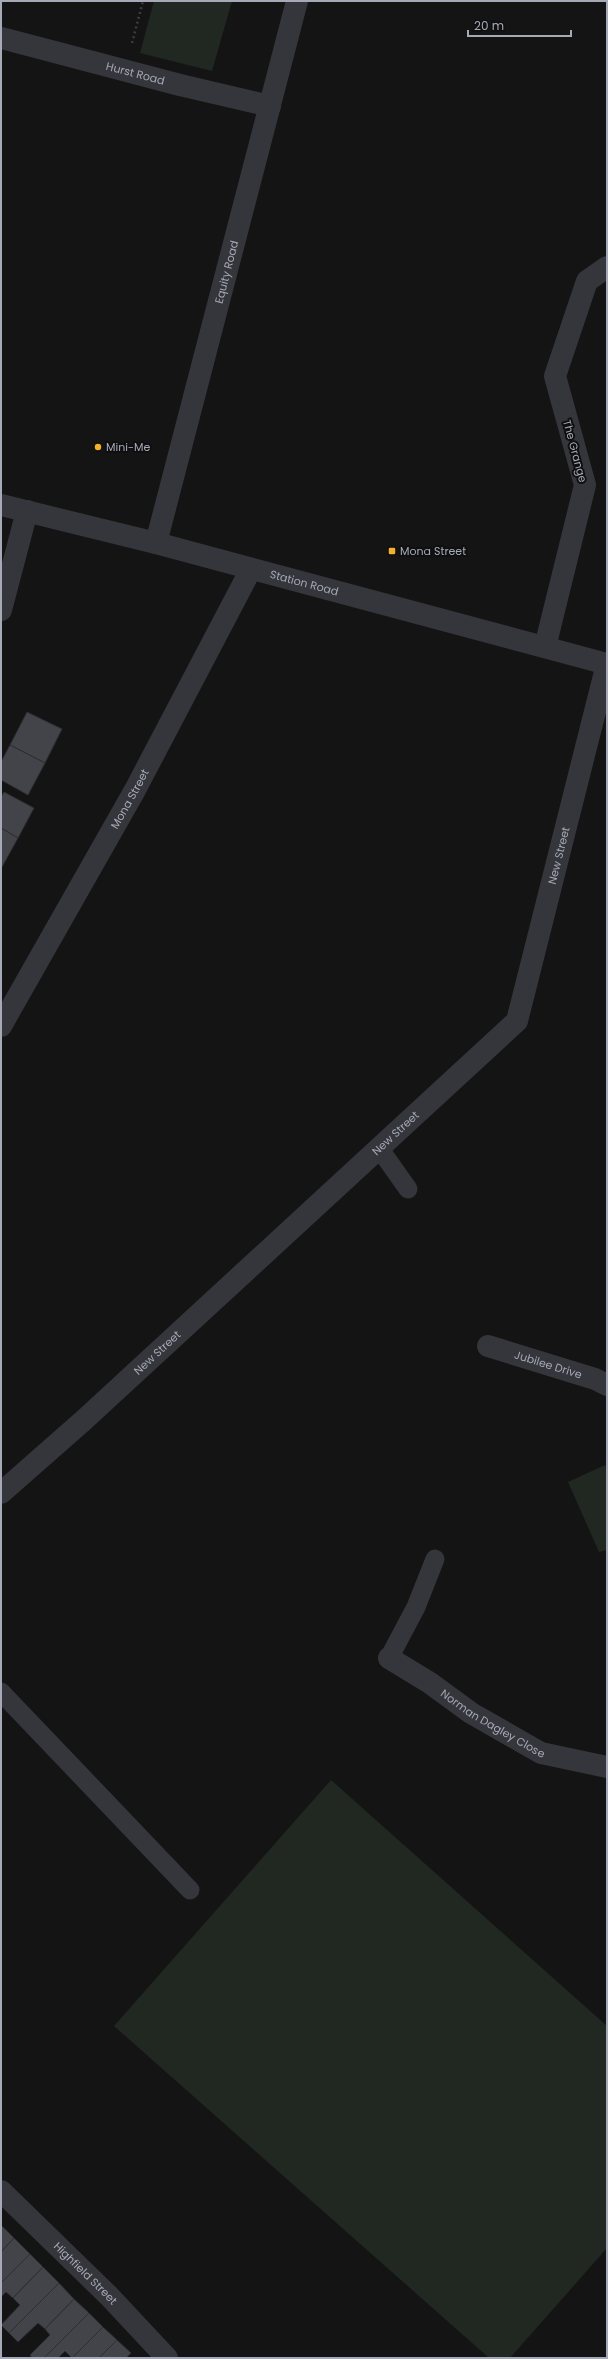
<svg xmlns="http://www.w3.org/2000/svg" width="608" height="2359" font-family="Poppins,sans-serif">
  <style>
    .green { fill: #202821 }
    .building { fill: #434449; stroke: #2e2e32 }
    .lines { fill: none; stroke-linecap: round; stroke-linejoin: round }
    .path { stroke: #3b3d42; stroke-width: 2.5; stroke-dasharray: 2 3; stroke-linecap: butt }
    .service { stroke: #35363b; stroke-width: 19 }
    .minor { stroke: #35363b; stroke-width: 22 }
    .tertiary { stroke: #35363b; stroke-width: 22 }
    .poi-dot { fill: #f3b02e; stroke: #0f0f10; stroke-width: 1.5 }
    .labels { text-anchor: middle; dominant-baseline: central; stroke-width: 4; stroke-linejoin: round; paint-order: stroke }
    .street-label { font-size: 11px; fill: #a5aab6; stroke: #0f0f10 }
    .poi-label { font-size: 11px; fill: #a5aab6; stroke: #0f0f10; text-anchor: start }
  </style>
  <rect width="100%" height="100%" fill="#141415"/>
  <g class="green">
    <path d="M154 1H232L212 71 140 53Z"/>
    <path d="M605 1465 607 1470V1550L599 1552 568 1482Z"/>
    <path d="M331 1780 607 2026V2248L510 2358H489L114 2026Z"/>
  </g>
  <g class="building">
    <path d="M27 712 62 729 45 763 10 745Z"/>
    <path d="M10 745 45 763 28 795 1 780V762Z"/>
    <path d="M4 792 34 808 18 838 1 828V797Z"/>
    <path d="M1 828 18 838 2 867H1Z"/>
    <path d="M1 2225 14 2238 1 2252Z"/>
    <path d="M14 2238 30 2254 1 2283V2252Z"/>
    <path d="M30 2254 43 2267 13 2298 6 2292 1 2297V2283Z"/>
    <path d="M43 2267 59 2283 9 2333 1 2325 20 2305 13 2298Z"/>
    <path d="M59 2283 74 2299 45 2329 38 2323 18 2342 9 2333Z"/>
    <path d="M74 2299 89 2313 44 2358H32L30 2355 50 2335 45 2329Z"/>
    <path d="M89 2313 103 2327 72 2358 65 2351 58 2358H44Z"/>
    <path d="M103 2327 117 2340 99 2358H72Z"/>
    <path d="M117 2340 131 2353 126 2358H99Z"/>
  </g>
  <g class="lines">
    <path class="path" d="M132 43 143 1"/>
    <g class="service">
      <path d="M379 1148 408 1189"/>
      <path d="M389 1658 416 1607 435 1559"/>
      <path d="M1 1692 190 1890"/>
    </g>
    <g class="minor">
      <path id="s1" d="M1 38 180 85 270 106"/>
      <path id="s2" d="M156 543 297 1"/>
      <path d="M1 610 27 511"/>
      <path d="M545 647 585 485 555 376 587 281 607 267"/>
      <path id="s3" d="M1 1026 135 790 251 569"/>
      <path id="s4" d="M488 1346 595 1379 607 1385"/>
      <path id="s5" d="M1 1493 84 1420 517 1021 607 664"/>
      <path id="s6" d="M389 1658 430 1683 471 1713 541 1753 607 1767"/>
      <path id="s7" d="M1 2191 109 2296 167 2358"/>
    </g>
    <path class="tertiary" id="s8" d="M1 505 156 543 607 664"/>
  </g>
  <g class="poi-dot">
    <circle cx="98" cy="447" r="4"/>
    <rect x="388" y="547" width="8" height="8" rx="2"/>
  </g>
  <g class="labels">
    <g class="street-label">
      <text stroke="none"><textPath href="#s1" startOffset="139">Hurst Road</textPath></text>
      <text stroke="none"><textPath href="#s2" startOffset="280">Equity Road</textPath></text>
      <text transform="translate(575 451) rotate(75)">The Grange</text>
      <text stroke="none"><textPath href="#s8" startOffset="313">Station Road</textPath></text>
      <text stroke="none"><textPath href="#s3" startOffset="261">Mona Street</textPath></text>
      <text stroke="none"><textPath href="#s5" startOffset="870">New Street</textPath></text>
      <text stroke="none"><textPath href="#s5" startOffset="534">New Street</textPath></text>
      <text stroke="none"><textPath href="#s5" startOffset="210">New Street</textPath></text>
      <text stroke="none"><textPath href="#s4" startOffset="63">Jubilee Drive</textPath></text>
      <text stroke="none"><textPath href="#s6" startOffset="123">Norman Dagley Close</textPath></text>
      <text stroke="none"><textPath href="#s7" startOffset="118">Highfield Street</textPath></text>
    </g>
    <g class="poi-label">
      <text x="106" y="447">Mini-Me</text>
      <text x="400" y="551">Mona Street</text>
    </g>
  </g>
  <rect width="608" height="2359" fill="none" stroke="#a5aab6" stroke-width="4"/>
  <path d="M468 30v6h103v-6" fill="none" stroke="#a5aab6" stroke-width="2"/>
  <text x="474" y="30" font-size="12" fill="#a5aab6" stroke="#0f0f10" stroke-width="3" paint-order="stroke">20 m</text>
</svg>
